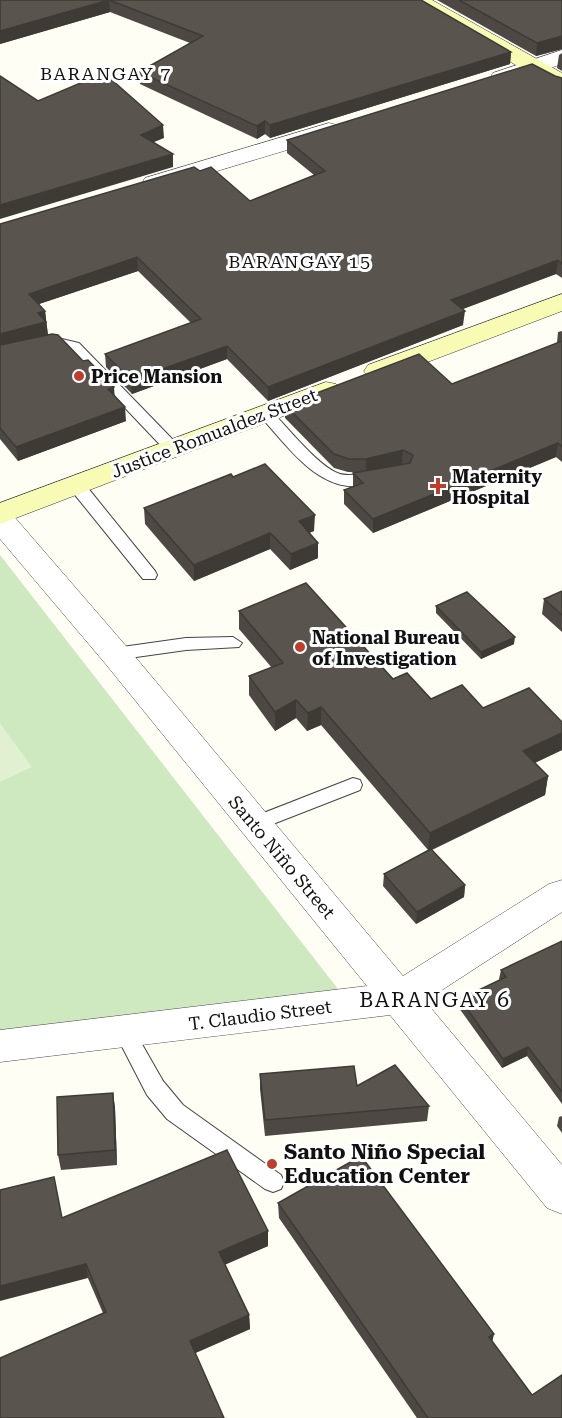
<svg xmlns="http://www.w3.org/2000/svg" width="562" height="1418" font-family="'Roboto Serif',serif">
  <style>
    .green { fill: #cee8bf }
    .pitch { fill: #e0f0d1 }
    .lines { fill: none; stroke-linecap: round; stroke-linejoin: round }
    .lane-casing { stroke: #444; stroke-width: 2 }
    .street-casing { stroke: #444; stroke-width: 1 }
    .secondary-casing { stroke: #333; stroke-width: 1 }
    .lane { fill: #fff; fill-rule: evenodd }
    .street { fill: #fff; fill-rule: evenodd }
    .secondary { fill: #f7fbb4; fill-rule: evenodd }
    .wall { fill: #4d4843 }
    .shaded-wall { fill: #3e3b37 }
    .building { fill: #59544e; stroke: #3e3b37; stroke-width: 1.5 }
    .poi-dot { fill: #bb3e2f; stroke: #fff; stroke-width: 2 }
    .labels { text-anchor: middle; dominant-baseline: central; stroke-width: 6; stroke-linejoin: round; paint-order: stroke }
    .far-quarter-label { font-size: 18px; letter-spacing: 1.5px; fill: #111; stroke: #fff }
    .poi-label { font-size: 18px; font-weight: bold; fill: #111; stroke: #fff; text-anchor: start }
    .street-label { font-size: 18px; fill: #111; stroke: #fff }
    .quarter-label { font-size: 21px; letter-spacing: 1.5px; fill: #111; stroke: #fff }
    .near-poi-label { font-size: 21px; font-weight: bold; fill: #111; stroke: #fff; text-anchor: start }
  </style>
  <rect width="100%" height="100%" fill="#fefef5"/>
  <path class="green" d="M0 555 345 998 0 1033Z"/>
  <path class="pitch" d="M0 723 32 767 0 782Z"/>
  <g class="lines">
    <defs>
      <g id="lane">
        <path d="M53 337 79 343 179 446 181 449 179 452H167L69 349 53 345 0 358V350Z"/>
        <path d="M265 408 270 410C288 427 318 467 340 474 353 478 377 468 385 478 380 484 371 485 364 486 317 492 288 446 260 416L257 413Z"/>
        <path d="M77 481 83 482 155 571 157 575 155 579H143L71 490 69 486Z"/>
        <path d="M233 637 242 643 239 647 186 650 115 660 106 654 115 648 186 638Z"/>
        <path d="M353 778 360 780 362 785 360 790 255 831 248 829 245 824 248 819Z"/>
        <path d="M124 1022 131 1025 163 1081 183 1105 281 1175 284 1182 281 1189 273 1192 265 1189 167 1119 147 1095 114 1031 117 1025Z"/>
      </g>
      <g id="street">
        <path d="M562 50V64L501 85 493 83 490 78 493 73Z"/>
        <path d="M329 123 337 125 341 130 337 135 154 190 145 188 142 183 145 178Z"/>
        <path d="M0 510 11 513 126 646 403 976 549 884 562 880V912L425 1001 562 1165V1214L547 1208 390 1015 0 1062V1030L367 986 104 662 0 539Z"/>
      </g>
      <g id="secondary">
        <path d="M406 0H432L562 73V89L554 87 410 4Z"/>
        <path d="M562 294V311L388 377 378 379 368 377 364 371 368 365Z"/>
        <path d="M326 382 336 384 340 390 336 396 0 524V503Z"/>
      </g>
    </defs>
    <use href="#lane" class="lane-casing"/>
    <use href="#street" class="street-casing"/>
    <use href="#secondary" class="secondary-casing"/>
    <use href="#lane" class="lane"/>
    <use href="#street" class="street"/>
    <use href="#secondary" class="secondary"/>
  </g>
  <g class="wall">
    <path d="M0 0H421L511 52 510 64 270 138 265 134 257 139 140 84 139 72 190 43 110 12 0 44Z"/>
    <path d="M437 0H562V49L536 56Z"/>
    <path d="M562 53V71L557 68 559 55Z"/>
    <path d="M555 76 562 78V278L556 274 462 309 463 325 268 401 227 359 132 394 106 367 105 354 191 323 138 271 39 304 45 311 48 335 114 387V396L126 421 18 461 0 439V224L250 201 314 175 287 153V140Z"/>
    <path d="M562 331V462L556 457 373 533 344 504V490L353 487V473L357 472H348L334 468 285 418V405L452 384 557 343 558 332Z"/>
    <path d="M233 477 314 531 309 533 318 543V558L290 570 270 549 194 581 145 524 144 508Z"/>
    <path d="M562 591V632L542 614 544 599Z"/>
    <path d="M436 606 514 644 481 659 436 613Z"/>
    <path d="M239 611 393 679 431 699 483 708 562 750 535 763 548 776 545 795 432 850 465 885 464 897 416 924 383 886 384 874 428 850 321 725 307 731 296 718 275 731 249 695V676L272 668 239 629Z"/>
    <path d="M562 941V1104L527 1056 502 1068 459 1008 460 999 500 980 499 979 501 970Z"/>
    <path d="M260 1074 357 1086 429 1106 427 1121 265 1136 260 1089Z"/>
    <path d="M113 1093 115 1108 117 1165 61 1170 58 1155Z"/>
    <path d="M562 1116V1133L557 1126 559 1117Z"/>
    <path d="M278 1203 492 1342 532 1395 562 1418H417L279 1218Z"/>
    <path d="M62 1218 268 1231V1246L225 1264 249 1315 250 1329 195 1353 103 1313Z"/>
  </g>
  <g class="shaded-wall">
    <path d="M109 0 110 12 0 44V31Z"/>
    <path d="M562 36V49L536 56 537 43Z"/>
    <path d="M511 52 510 64 270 138V125Z"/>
    <path d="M265 121V134L257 139V126Z"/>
    <path d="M163 125 164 138 142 147 141 135Z"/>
    <path d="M173 154V167L0 219V205Z"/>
    <path d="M137 257 138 271 30 307 29 294Z"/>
    <path d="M558 260 556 274 450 314 451 300Z"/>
    <path d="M45 311 48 336 0 348V334L38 313Z"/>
    <path d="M465 311 463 325 268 401V387Z"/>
    <path d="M227 346V359L132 394 131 380Z"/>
    <path d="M114 387 115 400 108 389Z"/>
    <path d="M125 407 126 421 18 461 16 447Z"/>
    <path d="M558 443 556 457 373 533V519Z"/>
    <path d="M403 450 402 464 366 472V459Z"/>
    <path d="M315 515 314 531 298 537 299 521Z"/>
    <path d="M270 533V549L194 581V565Z"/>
    <path d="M318 543V558L290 570 291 554Z"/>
    <path d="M515 637 514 644 481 659V652Z"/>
    <path d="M296 700V718L275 731V712Z"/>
    <path d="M321 707V725L307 731 308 713Z"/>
    <path d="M562 733V750L521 769 523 751Z"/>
    <path d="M548 776 545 795 428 851 430 833Z"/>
    <path d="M465 885 464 897 416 924 417 912Z"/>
    <path d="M528 1047 527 1056 502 1068 503 1059Z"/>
    <path d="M113 1093 115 1108 117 1165 115 1150Z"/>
    <path d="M268 1231V1246L220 1267 219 1252Z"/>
    <path d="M86 1264 88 1278 0 1301V1286Z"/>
    <path d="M249 1315 250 1329 191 1355 190 1341Z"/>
    <path d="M494 1334 491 1348 489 1337Z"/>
  </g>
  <g class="building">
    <path d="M0 0H109L0 31Z"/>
    <path d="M109 0H421L511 52 270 125 265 121 257 126 139 72 203 36Z"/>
    <path d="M459 0H562V36L537 43Z"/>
    <path d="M532 64 555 76 562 78V264L558 260 451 300 465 311 268 387 227 346 131 380 105 354 201 319 137 257 29 294 45 311 38 313 46 322 0 334V224L194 167 200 171 211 167 250 201 325 171 287 140Z"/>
    <path d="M104 73 163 125 141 135 173 154 0 205V76L38 101Z"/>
    <path d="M52 334 58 335 83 361 88 360 114 387 108 389 125 407 16 447 0 428V345Z"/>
    <path d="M562 341V447L558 443 373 519 344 490 363 483 353 473 410 463 413 455 403 450 366 459H349L334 454 285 405 419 354 452 384Z"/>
    <path d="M265 464 315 515 299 521 318 543 291 554 270 533 194 565 144 508 231 474 233 477Z"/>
    <path d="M306 583 393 679 407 673 431 699 462 685 483 708 529 688 562 722V733L523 751 548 776 430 833 321 707 308 713 296 700 275 712 249 676 283 663 239 611Z"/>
    <path d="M562 591V615L544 599Z"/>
    <path d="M467 592 515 637 481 652 436 606Z"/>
    <path d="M431 849 465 885 417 912 384 874Z"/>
    <path d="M562 941V1092L528 1047 503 1059 460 999 506 977 501 970Z"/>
    <path d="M395 1065 429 1106 265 1120 260 1074 354 1066 357 1086Z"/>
    <path d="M113 1093 115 1150 58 1155 57 1097Z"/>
    <path d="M227 1150 268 1231 219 1252 249 1315 190 1341 224 1418H0V1358L106 1312 86 1264 0 1286V1190L54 1177 62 1218Z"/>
    <path d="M361 1156 494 1334 489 1337 532 1395 562 1375V1418H428L278 1203Z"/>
  </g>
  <g class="poi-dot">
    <circle cx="79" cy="376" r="6"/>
    <path d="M435 477h6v6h6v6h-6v6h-6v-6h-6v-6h6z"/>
    <circle cx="300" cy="647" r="6"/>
    <circle cx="272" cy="1164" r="6"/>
  </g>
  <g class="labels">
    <g class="far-quarter-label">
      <text x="106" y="73">BARANGAY 7</text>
      <text x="300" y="261">BARANGAY 15</text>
    </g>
    <g class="poi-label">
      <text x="91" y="376">Price Mansion</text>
      <text x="452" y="476">Maternity<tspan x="452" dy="21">Hospital</tspan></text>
      <text x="312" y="637">National Bureau<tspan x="312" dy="21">of Investigation</tspan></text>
    </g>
    <g class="street-label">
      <text transform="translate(214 433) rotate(-21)">Justice Romualdez Street</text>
      <text transform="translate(282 857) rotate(50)">Santo Niño Street</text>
      <text transform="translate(260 1015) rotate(-7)">T. Claudio Street</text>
    </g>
    <g class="quarter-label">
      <text x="435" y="1000">BARANGAY 6</text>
    </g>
    <g class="near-poi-label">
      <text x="284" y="1152">Santo Niño Special<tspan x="284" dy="24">Education Center</tspan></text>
    </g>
  </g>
</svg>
